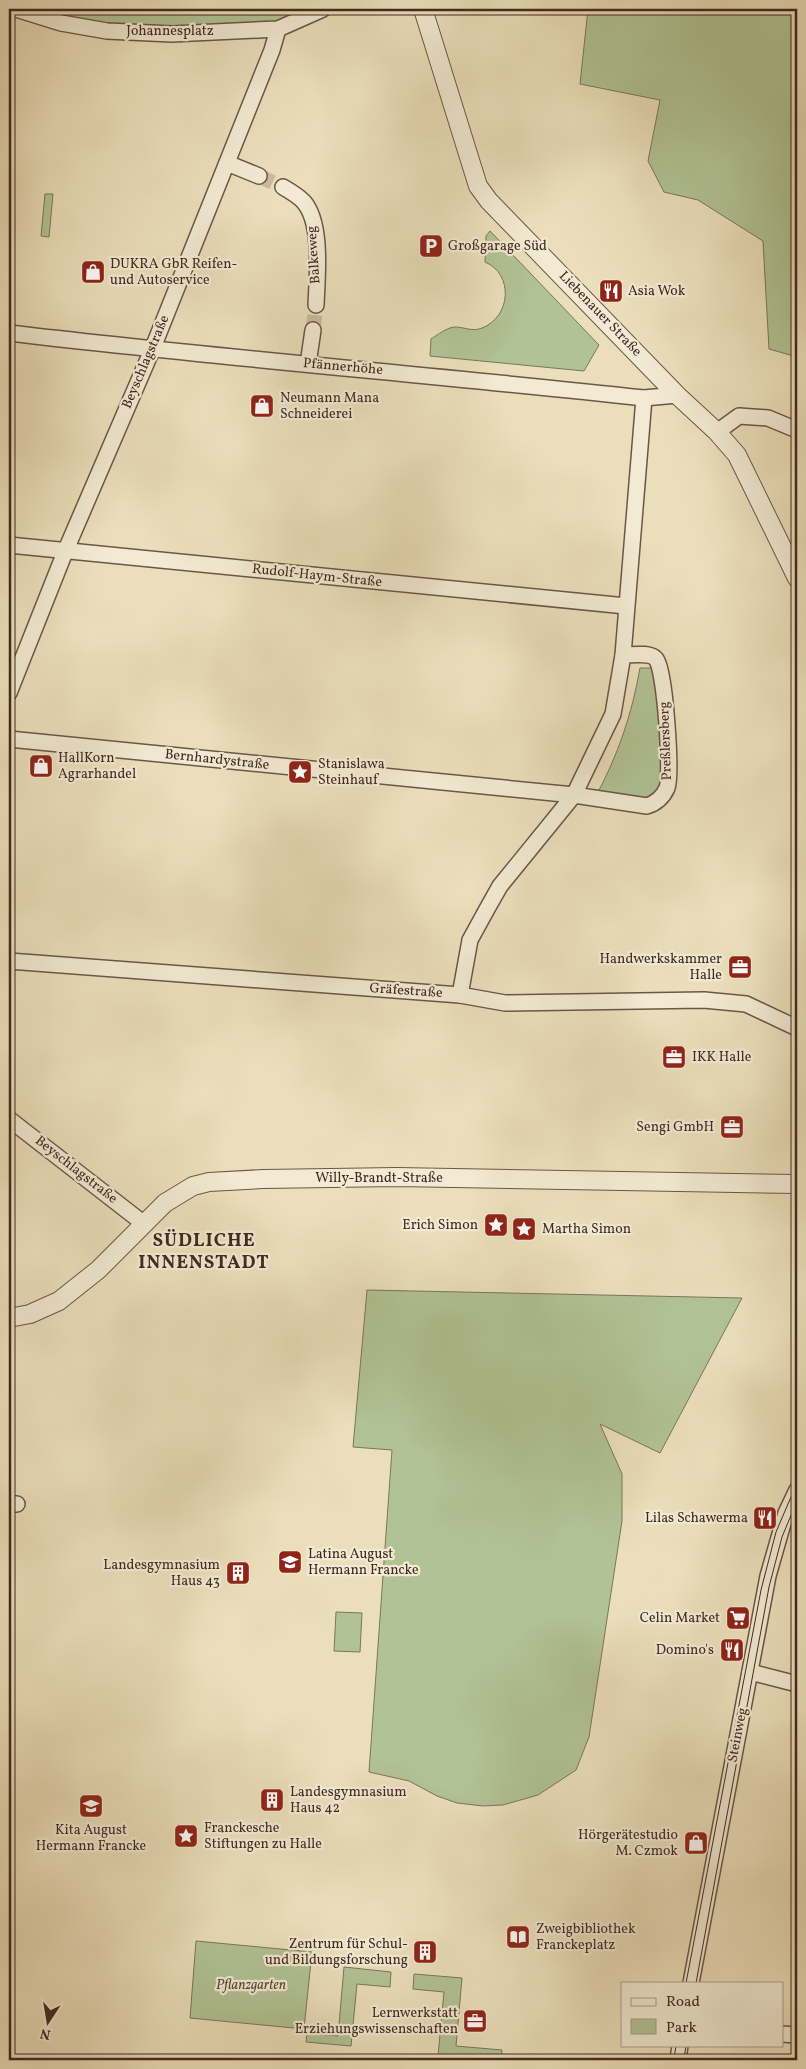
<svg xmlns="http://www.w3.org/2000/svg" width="806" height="2069" font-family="Vollkorn,serif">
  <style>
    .green { fill: #b1c395; stroke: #7a765a }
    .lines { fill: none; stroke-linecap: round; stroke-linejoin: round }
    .minor-tunnel { stroke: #c9bb9c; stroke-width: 15; stroke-dasharray: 15 8; stroke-linecap: butt }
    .minor-casing { stroke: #6c5647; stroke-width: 18 }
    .tertiary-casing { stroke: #6c5647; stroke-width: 20 }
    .minor { stroke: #f2ead3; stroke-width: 15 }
    .tertiary { stroke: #f2ead3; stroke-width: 18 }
    .tram { stroke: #422920; stroke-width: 1 }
    .labels { text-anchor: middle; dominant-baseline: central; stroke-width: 4.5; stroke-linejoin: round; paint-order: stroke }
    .street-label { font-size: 14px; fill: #422920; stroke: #f2ead3 }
    .poi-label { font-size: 14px; fill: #422920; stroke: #f2ead3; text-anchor: start }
    .park-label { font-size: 14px; font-style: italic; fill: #584837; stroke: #f2ead3 }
    .district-label { font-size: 19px; font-weight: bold; letter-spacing: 1px; fill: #422920; stroke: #f2ead3 }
  </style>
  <rect width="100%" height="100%" fill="#ebdfbb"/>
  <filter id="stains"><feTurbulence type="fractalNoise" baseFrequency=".004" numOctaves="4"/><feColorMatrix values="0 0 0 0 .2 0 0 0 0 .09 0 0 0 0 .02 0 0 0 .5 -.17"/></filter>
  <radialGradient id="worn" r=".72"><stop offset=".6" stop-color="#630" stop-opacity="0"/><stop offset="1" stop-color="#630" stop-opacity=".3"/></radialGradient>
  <g class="green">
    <path d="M38 9H319L278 29 106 24 65 17Z"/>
    <path d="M588 9H730L797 13V357L769 349 763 241 698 200 664 192 648 161 660 100 580 84Z"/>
    <path d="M45 194H53L49 237 41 236Z"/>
    <path d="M490 231 599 345 584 371 430 356 431 339C437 335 448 327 455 327 464 327 473 332 482 328 511 317 514 274 485 262L486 236Z"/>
    <path d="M640 668H652C656 694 668 760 662 783 660 789 654 794 650 799L596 796C618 755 632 714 640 668Z"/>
    <path d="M367 1290 742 1298 660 1453 600 1424 622 1474V1521L589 1737 576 1770 538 1795 503 1805 483 1806 457 1803 437 1796 409 1781 369 1772 392 1450 353 1447Z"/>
    <path d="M336 1612 362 1613 360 1652 334 1651Z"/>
    <path d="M196 1941 312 1952 304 2029 190 2018Z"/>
    <path d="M344 1967 391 1972 390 1987 357 1984 351 2046 306 2042 307 2033 338 2036Z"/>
    <path d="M414 1974 462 1978 456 2046 502 2050 501 2060 438 2056 444 1992 413 1989Z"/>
  </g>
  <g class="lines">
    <g class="minor-tunnel">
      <path d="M259 176 283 187"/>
      <path d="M313 330 316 305"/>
    </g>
    <defs>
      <g id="minor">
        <path d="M16 9 61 23 107 31 172 34 278 29 323 9"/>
        <path d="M227 163 259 176"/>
        <path d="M283 187C290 191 297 195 303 201 323 222 317 278 316 305"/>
        <path d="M9 333C220 358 433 375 644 398L677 395"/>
        <path d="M308 364 313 330"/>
        <path d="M717 432 739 416 768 418 797 430"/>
        <path d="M9 545 626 606"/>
        <path d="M9 693 65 552 152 350 272 50 278 29"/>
        <path d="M9 739 574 795 647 806C656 803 663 797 667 788 672 775 665 667 656 659 650 652 632 655 623 655"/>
        <path d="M9 961 460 995 505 1003 704 1000 746 1004 797 1028"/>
        <path d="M460 995 470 940 487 909 500 886 574 795 613 714 623 655 644 398"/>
        <path d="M9 1119 143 1223"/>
        <path d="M9 1504H17"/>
        <path d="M750 1672 797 1684"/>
        <path d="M691 1983 768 1576 786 1513 797 1490"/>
        <path d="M782 2034 797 2035"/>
        <path d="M678 2060 680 2045"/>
      </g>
      <g id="tertiary">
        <path d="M423 9 478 186 489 201 677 395 717 432 737 455 797 578"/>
        <path d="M9 1318 30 1314 59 1301 98 1270 165 1203 193 1186 209 1182 263 1179 397 1177 797 1184"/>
      </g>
    </defs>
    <use href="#minor" class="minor-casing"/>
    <use href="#tertiary" class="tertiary-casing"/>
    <use href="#minor" class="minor"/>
    <use href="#tertiary" class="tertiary"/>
    <g class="tram">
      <path d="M686 1983 761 1590 776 1532 797 1483"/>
      <path d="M696 1983 769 1587 782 1537 797 1501"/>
      <path d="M674 2060 676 2045"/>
      <path d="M684 2060 686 2045"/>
    </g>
  </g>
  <defs>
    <symbol id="parking-square" viewBox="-11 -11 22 22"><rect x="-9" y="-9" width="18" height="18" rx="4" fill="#8f2418" stroke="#f2ead3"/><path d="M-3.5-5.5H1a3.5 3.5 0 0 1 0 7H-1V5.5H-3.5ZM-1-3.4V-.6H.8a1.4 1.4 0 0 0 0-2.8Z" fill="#fff"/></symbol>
    <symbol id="shop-square" viewBox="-11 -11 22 22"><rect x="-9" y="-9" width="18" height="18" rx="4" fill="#8f2418" stroke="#f2ead3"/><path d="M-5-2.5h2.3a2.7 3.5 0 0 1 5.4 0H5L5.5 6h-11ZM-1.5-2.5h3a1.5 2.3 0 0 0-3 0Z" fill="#fff"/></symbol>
    <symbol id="restaurant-square" viewBox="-11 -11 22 22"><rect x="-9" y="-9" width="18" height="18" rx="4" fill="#8f2418" stroke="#f2ead3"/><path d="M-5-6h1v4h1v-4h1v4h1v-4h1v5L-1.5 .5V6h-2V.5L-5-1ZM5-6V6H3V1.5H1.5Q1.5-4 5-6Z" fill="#fff"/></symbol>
    <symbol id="sight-square" viewBox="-11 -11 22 22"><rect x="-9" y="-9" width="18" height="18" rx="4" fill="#8f2418" stroke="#f2ead3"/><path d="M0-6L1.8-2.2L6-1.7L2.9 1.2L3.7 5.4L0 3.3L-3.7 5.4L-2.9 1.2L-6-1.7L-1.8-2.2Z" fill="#fff"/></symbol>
    <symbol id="office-square" viewBox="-11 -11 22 22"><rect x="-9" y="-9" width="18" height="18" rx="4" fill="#8f2418" stroke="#f2ead3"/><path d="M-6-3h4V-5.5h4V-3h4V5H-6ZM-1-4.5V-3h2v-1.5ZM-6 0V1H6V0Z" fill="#fff"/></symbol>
    <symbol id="school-square" viewBox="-11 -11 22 22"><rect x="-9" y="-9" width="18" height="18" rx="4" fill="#8f2418" stroke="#f2ead3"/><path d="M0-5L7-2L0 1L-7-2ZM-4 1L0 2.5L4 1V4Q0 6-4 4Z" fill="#fff"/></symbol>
    <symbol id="building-square" viewBox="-11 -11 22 22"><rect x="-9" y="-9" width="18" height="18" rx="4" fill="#8f2418" stroke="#f2ead3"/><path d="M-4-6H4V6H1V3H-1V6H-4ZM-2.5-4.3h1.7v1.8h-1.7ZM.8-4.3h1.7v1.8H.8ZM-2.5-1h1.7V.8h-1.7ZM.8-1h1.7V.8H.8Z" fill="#fff"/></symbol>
    <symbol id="supermarket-square" viewBox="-11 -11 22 22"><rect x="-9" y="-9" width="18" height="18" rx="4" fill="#8f2418" stroke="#f2ead3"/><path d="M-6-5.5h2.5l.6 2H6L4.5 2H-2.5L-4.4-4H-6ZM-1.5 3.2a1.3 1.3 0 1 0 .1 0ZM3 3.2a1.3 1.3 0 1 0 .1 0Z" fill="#fff"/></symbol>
    <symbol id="library-square" viewBox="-11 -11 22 22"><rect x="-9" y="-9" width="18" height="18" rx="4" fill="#8f2418" stroke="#f2ead3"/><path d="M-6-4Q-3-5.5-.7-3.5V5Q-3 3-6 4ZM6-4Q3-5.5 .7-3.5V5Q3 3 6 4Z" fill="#fff"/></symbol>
  </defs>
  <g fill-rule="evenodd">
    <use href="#parking-square" x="417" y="232" width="28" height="28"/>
    <use href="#shop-square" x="79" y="258" width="28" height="28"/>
    <use href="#restaurant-square" x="597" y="277" width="28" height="28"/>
    <use href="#shop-square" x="248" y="392" width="28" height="28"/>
    <use href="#shop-square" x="27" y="752" width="28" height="28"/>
    <use href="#sight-square" x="286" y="758" width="28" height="28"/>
    <use href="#office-square" x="726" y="953" width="28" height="28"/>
    <use href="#office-square" x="660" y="1043" width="28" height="28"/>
    <use href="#office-square" x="718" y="1113" width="28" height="28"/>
    <use href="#sight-square" x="482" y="1211" width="28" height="28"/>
    <use href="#sight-square" x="510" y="1215" width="28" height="28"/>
    <use href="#restaurant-square" x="751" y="1504" width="28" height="28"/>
    <use href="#school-square" x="276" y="1548" width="28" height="28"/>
    <use href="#building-square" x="224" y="1559" width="28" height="28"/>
    <use href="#supermarket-square" x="724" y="1604" width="28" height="28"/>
    <use href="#restaurant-square" x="718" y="1636" width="28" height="28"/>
    <use href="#building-square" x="258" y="1786" width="28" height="28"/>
    <use href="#school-square" x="77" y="1792" width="28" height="28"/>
    <use href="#sight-square" x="172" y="1822" width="28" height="28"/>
    <use href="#shop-square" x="682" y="1829" width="28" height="28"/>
    <use href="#library-square" x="504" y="1923" width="28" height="28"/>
    <use href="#building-square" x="411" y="1938" width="28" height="28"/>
    <use href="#office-square" x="461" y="2007" width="28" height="28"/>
  </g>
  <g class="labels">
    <g class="street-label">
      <text x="170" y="31">Johannesplatz</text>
      <text transform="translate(314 255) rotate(-94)">Balkeweg</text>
      <text transform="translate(600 314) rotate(46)">Liebenauer Straße</text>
      <text transform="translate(146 362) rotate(-67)">Beyschlagstraße</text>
      <text transform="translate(343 367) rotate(5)">Pfännerhöhe</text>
      <text transform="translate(317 576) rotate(6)">Rudolf-Haym-Straße</text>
      <text transform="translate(666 741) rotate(-92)">Preßlersberg</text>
      <text transform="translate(217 760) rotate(6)">Bernhardystraße</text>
      <text transform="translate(406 991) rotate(4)">Gräfestraße</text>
      <text transform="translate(76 1170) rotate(38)">Beyschlagstraße</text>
      <text x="379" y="1178">Willy-Brandt-Straße</text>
      <text transform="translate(738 1735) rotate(-79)">Steinweg</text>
    </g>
    <g class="poi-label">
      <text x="448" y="246">Großgarage Süd</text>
      <text x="110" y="264">DUKRA GbR Reifen-<tspan x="110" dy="16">und Autoservice</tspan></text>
      <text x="628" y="291">Asia Wok</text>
      <text x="280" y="398">Neumann Mana<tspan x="280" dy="16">Schneiderei</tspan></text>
      <text x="58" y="758">HallKorn<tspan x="58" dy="16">Agrarhandel</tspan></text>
      <text x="318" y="764">Stanislawa<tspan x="318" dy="16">Steinhauf</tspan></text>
      <text x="722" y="959" text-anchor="end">Handwerkskammer<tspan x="722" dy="16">Halle</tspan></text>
      <text x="692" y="1057">IKK Halle</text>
      <text x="714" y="1127" text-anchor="end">Sengi GmbH</text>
      <text x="478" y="1225" text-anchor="end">Erich Simon</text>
      <text x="542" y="1229">Martha Simon</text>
      <text x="748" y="1518" text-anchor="end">Lilas Schawerma</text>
      <text x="308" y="1554">Latina August<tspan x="308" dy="16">Hermann Francke</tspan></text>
      <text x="220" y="1565" text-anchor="end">Landesgymnasium<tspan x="220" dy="16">Haus 43</tspan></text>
      <text x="720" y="1618" text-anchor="end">Celin Market</text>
      <text x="714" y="1650" text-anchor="end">Domino's</text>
      <text x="290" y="1792">Landesgymnasium<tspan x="290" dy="16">Haus 42</tspan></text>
      <text x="204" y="1828">Franckesche<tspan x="204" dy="16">Stiftungen zu Halle</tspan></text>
      <text x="91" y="1830" text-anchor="middle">Kita August<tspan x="91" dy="16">Hermann Francke</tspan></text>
      <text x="678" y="1835" text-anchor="end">Hörgerätestudio<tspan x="678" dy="16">M. Czmok</tspan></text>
      <text x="536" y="1929">Zweigbibliothek<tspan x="536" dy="16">Franckeplatz</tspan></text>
      <text x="408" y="1944" text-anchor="end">Zentrum für Schul-<tspan x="408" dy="16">und Bildungsforschung</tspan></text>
      <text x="458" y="2013" text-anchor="end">Lernwerkstatt<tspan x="458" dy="16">Erziehungswissenschaften</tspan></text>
    </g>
    <g class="park-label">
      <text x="251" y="1985">Pflanzgarten</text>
    </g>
    <g class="district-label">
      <text x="204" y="1241">SÜDLICHE<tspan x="204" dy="22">INNENSTADT</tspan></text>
    </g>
  </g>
  <rect width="806" height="2069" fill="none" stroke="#ebdfbb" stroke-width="30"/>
  <rect x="10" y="10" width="786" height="2049" fill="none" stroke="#422920" stroke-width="2.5"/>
  <rect x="15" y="15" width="776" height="2039" fill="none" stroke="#422920"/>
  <rect x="621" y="1982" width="162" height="65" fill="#f2ead3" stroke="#ac9d8b"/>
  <rect x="631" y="1998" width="25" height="8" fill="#f2ead3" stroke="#ac9d8b"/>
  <text x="666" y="2006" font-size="15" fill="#422920">Road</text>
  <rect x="631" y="2019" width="25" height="15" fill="#b1c395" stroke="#ac9d8b"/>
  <text x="666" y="2032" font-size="15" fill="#422920">Park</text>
  <g transform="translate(48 2022) rotate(192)" stroke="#f2ead3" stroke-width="4" paint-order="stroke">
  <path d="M0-4L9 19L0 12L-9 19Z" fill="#422920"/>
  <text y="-8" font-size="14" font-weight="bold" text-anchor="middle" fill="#422920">N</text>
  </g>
  <rect width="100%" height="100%" filter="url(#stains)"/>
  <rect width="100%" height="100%" fill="url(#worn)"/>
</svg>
